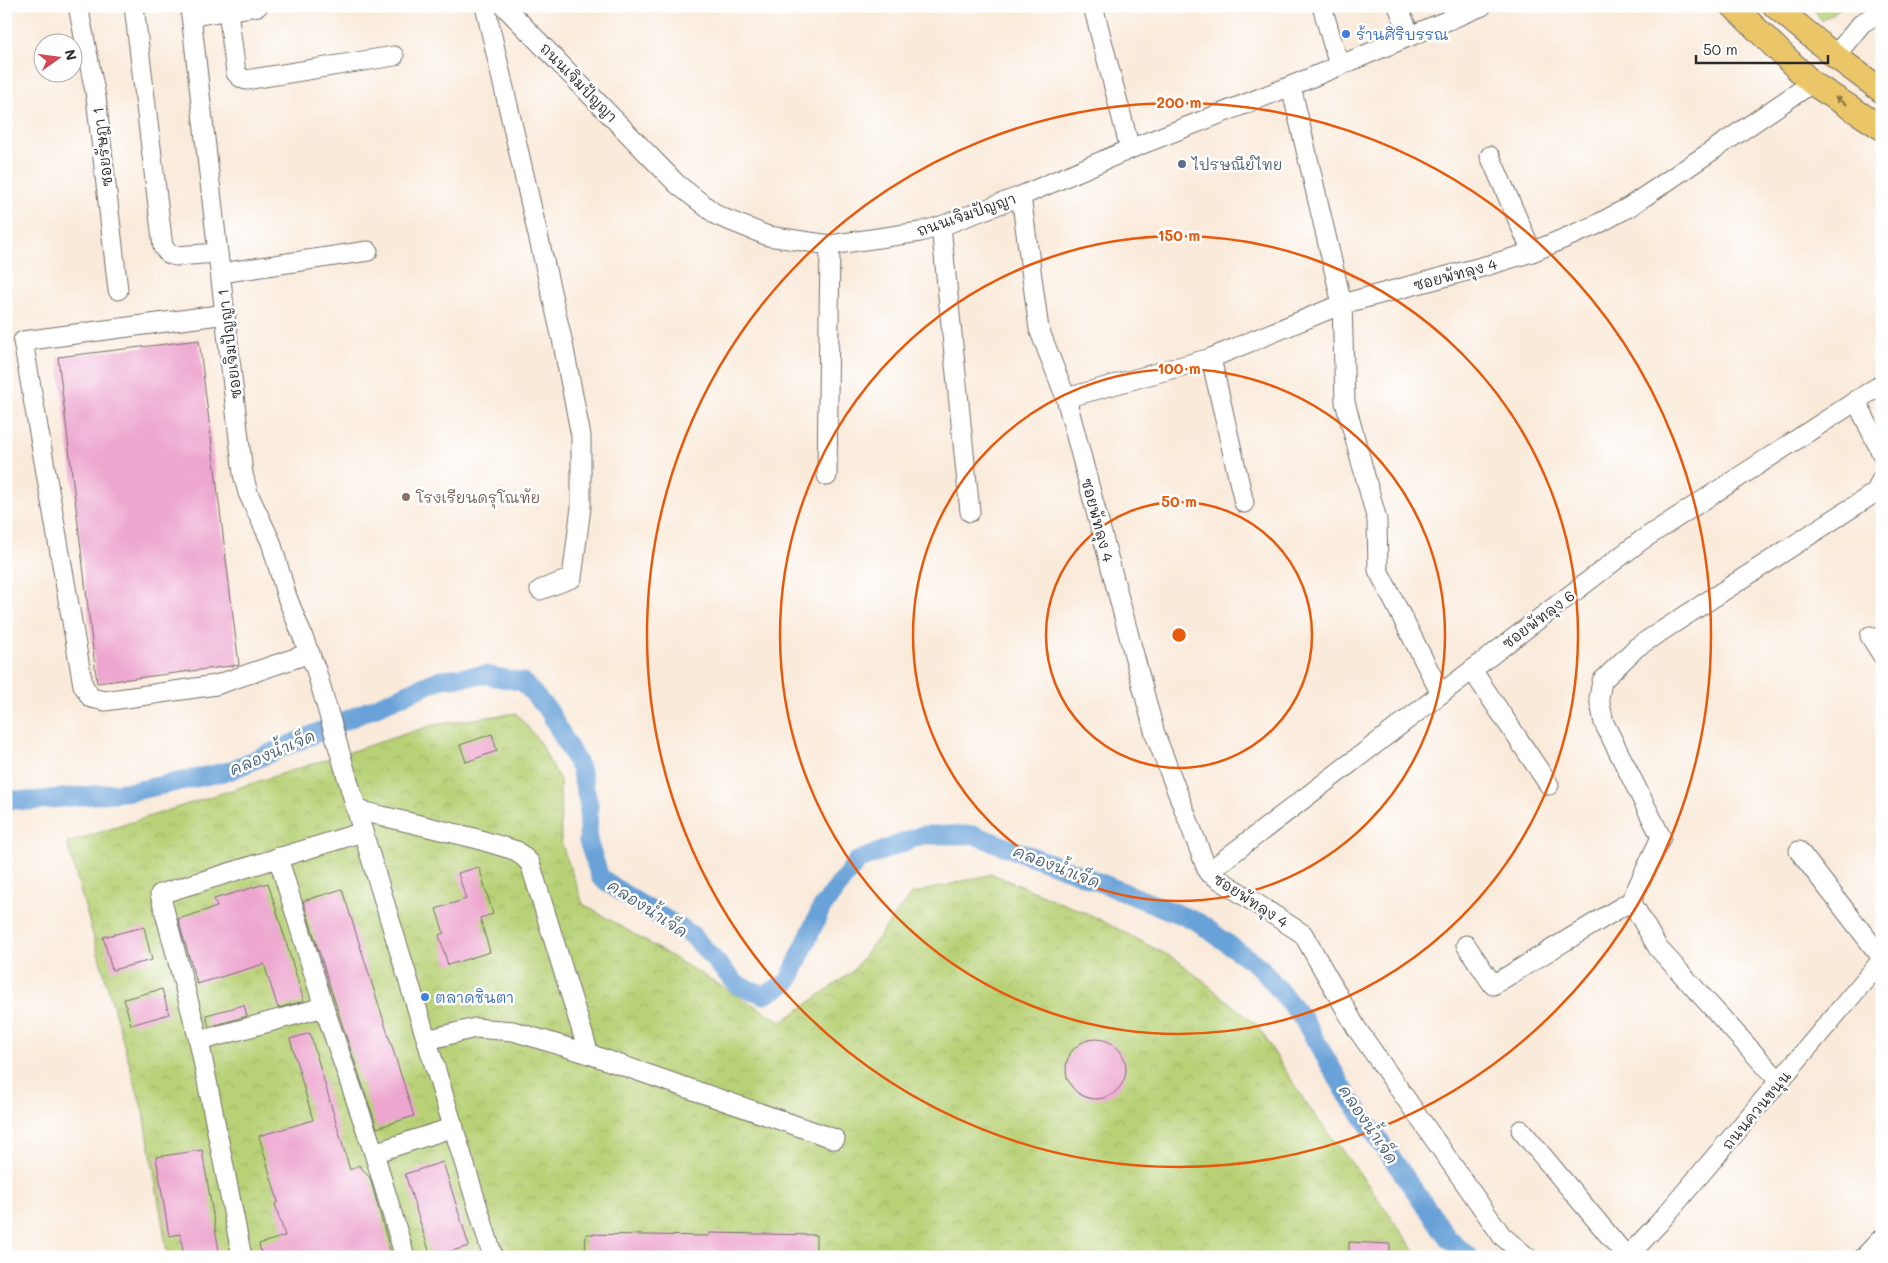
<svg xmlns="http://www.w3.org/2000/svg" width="1888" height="1263" font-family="Mali,'Playpen Sans Thai',sans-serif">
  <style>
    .park { fill: url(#park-crowns); stroke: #727e50 }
    .garden { fill: #b8d176; stroke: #727e50 }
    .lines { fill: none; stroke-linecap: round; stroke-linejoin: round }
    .canal { stroke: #69a2d8; stroke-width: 19 }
    .building { fill: #eda6cf }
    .minor-casing { stroke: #736e68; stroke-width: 21 }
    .major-casing { stroke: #736e68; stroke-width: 26 }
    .minor { stroke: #fff; stroke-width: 19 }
    .major { stroke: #ebc669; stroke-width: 24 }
    .oneway { fill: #8b784a }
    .ring { fill: none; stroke: #e8590c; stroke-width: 2.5 }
    .shop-dot { fill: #3f7fe0; stroke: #fff; stroke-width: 2 }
    .service-dot { fill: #5c6f8a; stroke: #fff; stroke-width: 2 }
    .education-dot { fill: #8d6e63; stroke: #fff; stroke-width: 2 }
    .labels { text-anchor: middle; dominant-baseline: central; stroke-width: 5; stroke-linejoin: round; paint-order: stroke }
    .shop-label { font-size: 15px; fill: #366cbe; stroke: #fff; text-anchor: start }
    .street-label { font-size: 15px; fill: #2b2b2b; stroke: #fff }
    .service-label { font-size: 15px; fill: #4e5e75; stroke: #fff; text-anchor: start }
    .education-label { font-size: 15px; fill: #785e54; stroke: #fff; text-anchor: start }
    .water-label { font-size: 16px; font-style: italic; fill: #445b70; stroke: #fff }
    .centre { fill: #e8590c; stroke: #fff; stroke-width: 2.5 }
    .ring-label { font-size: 15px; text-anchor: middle; font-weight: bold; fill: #e8590c; stroke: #fff; stroke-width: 5; stroke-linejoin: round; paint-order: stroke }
  </style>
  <defs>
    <pattern id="park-crowns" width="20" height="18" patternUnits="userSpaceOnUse" patternTransform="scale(1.25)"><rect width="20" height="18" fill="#b8d176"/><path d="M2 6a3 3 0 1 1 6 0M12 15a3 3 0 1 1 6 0" fill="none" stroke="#9eb466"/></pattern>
  </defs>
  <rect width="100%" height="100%" fill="#fff"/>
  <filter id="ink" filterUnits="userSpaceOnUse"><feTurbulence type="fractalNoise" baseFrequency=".02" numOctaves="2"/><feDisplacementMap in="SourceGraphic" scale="10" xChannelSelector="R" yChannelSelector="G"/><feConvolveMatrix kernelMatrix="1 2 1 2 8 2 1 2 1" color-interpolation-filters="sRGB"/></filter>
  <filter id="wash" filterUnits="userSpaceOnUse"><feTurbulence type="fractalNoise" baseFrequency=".0096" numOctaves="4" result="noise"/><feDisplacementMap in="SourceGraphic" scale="20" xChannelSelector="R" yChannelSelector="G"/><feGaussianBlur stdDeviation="1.12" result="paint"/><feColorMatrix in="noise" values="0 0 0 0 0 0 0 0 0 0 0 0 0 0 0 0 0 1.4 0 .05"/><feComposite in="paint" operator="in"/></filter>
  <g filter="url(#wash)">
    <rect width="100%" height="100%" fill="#f9eada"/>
    <path class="park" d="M516 713 538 740 560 780 561 842 583 904 782 1022 852 972 911 894 992 874 1091 915 1177 960 1257 1025 1307 1105 1370 1187 1419 1257H168L145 1119 67 843 433 725Z"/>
    <path class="garden" d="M1812 6H1843L1822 21Z"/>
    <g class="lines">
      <path class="canal" d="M6 799 30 801 134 791 229 771 441 679 485 675 523 682 549 711 580 768 589 805 588 841 600 877 627 896 692 935 737 985 765 995 788 982 821 909 857 861 922 835H974L1069 870 1198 922 1261 968 1303 1019 1348 1096 1448 1238 1469 1257"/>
    </g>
    <g id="blocks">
      <g class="building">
        <path d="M199 340 239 665 97 683 58 357Z"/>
        <path d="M492 734 497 751 466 762 460 745Z"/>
        <path d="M479 867 493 914 480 918 490 952 448 965 439 935 444 933 436 909 466 899 458 873Z"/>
        <path d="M268 883 304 1001 278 1008 264 964 197 984 178 919 217 907 214 899Z"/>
        <path d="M342 889 414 1116 377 1128 341 1021 303 901Z"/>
        <path d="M144 927 152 960 112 970 103 937Z"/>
        <path d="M162 989 169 1014 131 1025 124 999Z"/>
        <path d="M244 1005 247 1016 209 1027 206 1015Z"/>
        <path d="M310 1033 350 1170 359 1165 370 1178 392 1257H262L259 1244 285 1236 275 1204 278 1202 259 1136 313 1120 290 1039Z"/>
        <circle cx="1096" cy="1069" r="30"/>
        <path d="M202 1150 220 1257H184L180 1234 169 1236 156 1157Z"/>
        <path d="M443 1162 469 1246 431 1257 405 1174Z"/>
        <path d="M709 1233 816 1235V1257H585L586 1234 709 1236Z"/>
        <path d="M1349 1242 1390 1244V1257H1349Z"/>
      </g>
    </g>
  </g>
  <g filter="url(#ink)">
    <use href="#blocks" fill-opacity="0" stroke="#736e68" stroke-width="1"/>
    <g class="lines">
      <defs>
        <g id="minor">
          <path d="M78 6 96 97 118 290"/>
          <path d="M134 6 163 247 169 254 176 256 218 253"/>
          <path d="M190 6 243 474 248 493 271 542 287 597 316 670 363 832 493 1257"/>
          <path d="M485 6 562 339 581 436V507L572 578 540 590"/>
          <path d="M504 6 677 184 718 216 768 236 830 245 920 232 941 226 1021 196 1130 149 1291 86 1482 6"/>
          <path d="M1093 6 1130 149"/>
          <path d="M1322 6 1339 66"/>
          <path d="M1398 6 1410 36"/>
          <path d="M228 11 236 73 240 77 246 80 394 56"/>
          <path d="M191 16 258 6"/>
          <path d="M1835 56 1862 23 1882 11"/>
          <path d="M1291 86 1342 304 1345 402 1377 520 1378 570 1441 694"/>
          <path d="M1490 156 1532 252"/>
          <path d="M1021 196 1039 329 1066 398 1155 734 1208 872 1303 934 1357 1029 1502 1236 1527 1257"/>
          <path d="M941 226 970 512"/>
          <path d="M221 273 368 251"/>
          <path d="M226 314 23 341 83 685 91 698 105 701 216 685 310 653"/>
          <path d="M1211 358 1244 503"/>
          <path d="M1066 398 1211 358 1342 304 1489 265 1532 252 1596 225 1629 207 1812 83"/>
          <path d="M1856 400 1882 454"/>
          <path d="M827 476 830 245"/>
          <path d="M1870 636 1882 655"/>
          <path d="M1472 670 1549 785"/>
          <path d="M357 810 474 838 517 851 530 863 589 1054"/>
          <path d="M1799 851 1882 958"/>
          <path d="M278 857 324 1007 374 1153 405 1257"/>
          <path d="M1208 872 1642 540 1882 384"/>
          <path d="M1466 945 1493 985 1631 901"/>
          <path d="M427 1040 475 1028 513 1031 589 1054 835 1139"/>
          <path d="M199 1041 324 1007"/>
          <path d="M1780 1082 1658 948 1631 901 1661 837 1604 723 1599 698 1602 681 1637 647 1876 492 1882 478"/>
          <path d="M1521 1130 1627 1257"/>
          <path d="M374 1153 454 1127"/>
          <path d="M242 1257 199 1041 160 894 363 832"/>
          <path d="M1627 1257 1659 1223 1882 960"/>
          <path d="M1864 1257 1882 1238"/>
        </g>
        <g id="major">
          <path d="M1733 6 1812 83 1882 128"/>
          <path d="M1775 6 1835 56 1882 91"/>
        </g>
      </defs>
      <use href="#minor" class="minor-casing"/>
      <use href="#major" class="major-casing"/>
      <use href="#minor" class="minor"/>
      <use href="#major" class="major"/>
    </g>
    <defs><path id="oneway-solid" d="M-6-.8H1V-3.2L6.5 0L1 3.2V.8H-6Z" transform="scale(1.25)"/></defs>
    <use class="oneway" href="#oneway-solid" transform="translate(1841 101) rotate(-147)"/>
  </g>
  <g class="ring">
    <circle cx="1179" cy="635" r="133"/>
    <circle cx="1179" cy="635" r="266"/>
    <circle cx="1179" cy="635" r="399"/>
    <circle cx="1179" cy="635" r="532"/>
  </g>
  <g class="shop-dot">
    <circle cx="1346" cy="34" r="5"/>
    <circle cx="425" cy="997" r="5"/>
  </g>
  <circle class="service-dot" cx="1182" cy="164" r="5"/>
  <circle class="education-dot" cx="406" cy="497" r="5"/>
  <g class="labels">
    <g class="shop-label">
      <text x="1356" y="34">ร้านศิริบรรณ</text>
      <text x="435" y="997">ตลาดชินตา</text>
    </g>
    <g class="street-label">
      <text transform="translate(579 82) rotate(46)">ถนนเจิมปัญญา</text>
      <text transform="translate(102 147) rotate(-97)">ซอยรัษฎา 1</text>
      <text transform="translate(966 214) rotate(-19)">ถนนเจิมปัญญา</text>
      <text transform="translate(1455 274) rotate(-15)">ซอยพัทลุง 4</text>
      <text transform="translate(229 344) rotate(-97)">ซอยเจิมปัญญา 1</text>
      <text transform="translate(1098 520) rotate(75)">ซอยพัทลุง 4</text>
      <text transform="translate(1538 619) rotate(-37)">ซอยพัทลุง 6</text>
      <text transform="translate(1251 900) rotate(33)">ซอยพัทลุง 4</text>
      <text transform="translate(1756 1110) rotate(-50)">ถนนควนขนุน</text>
    </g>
    <g class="service-label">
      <text x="1192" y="164">ไปรษณีย์ไทย</text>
    </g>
    <g class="education-label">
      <text x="416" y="497">โรงเรียนดรุโณทัย</text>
    </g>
    <g class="water-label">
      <text transform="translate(272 752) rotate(-23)">คลองน้ำเจ็ด</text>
      <text transform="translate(1057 866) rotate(21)">คลองน้ำเจ็ด</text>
      <text transform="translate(648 908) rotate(33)">คลองน้ำเจ็ด</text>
      <text transform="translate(1369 1124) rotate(56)">คลองน้ำเจ็ด</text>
    </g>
  </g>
  <circle cx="1179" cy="635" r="8" class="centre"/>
  <g class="ring-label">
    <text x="1179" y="108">200 m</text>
    <text x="1179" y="241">150 m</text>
    <text x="1179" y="374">100 m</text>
    <text x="1179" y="507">50 m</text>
  </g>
  <rect width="1888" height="1263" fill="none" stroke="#fff" stroke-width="25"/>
  <g transform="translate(58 58) rotate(76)"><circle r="24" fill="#ffffff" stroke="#aaaaaa"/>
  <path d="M0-4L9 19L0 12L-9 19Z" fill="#d1495b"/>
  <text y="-8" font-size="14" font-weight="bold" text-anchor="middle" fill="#2b2b2b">N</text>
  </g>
  <path d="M1696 55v8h132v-8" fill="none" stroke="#2b2b2b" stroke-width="2.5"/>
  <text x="1703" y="55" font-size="15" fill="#2b2b2b" stroke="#ffffff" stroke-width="4" paint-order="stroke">50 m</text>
</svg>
